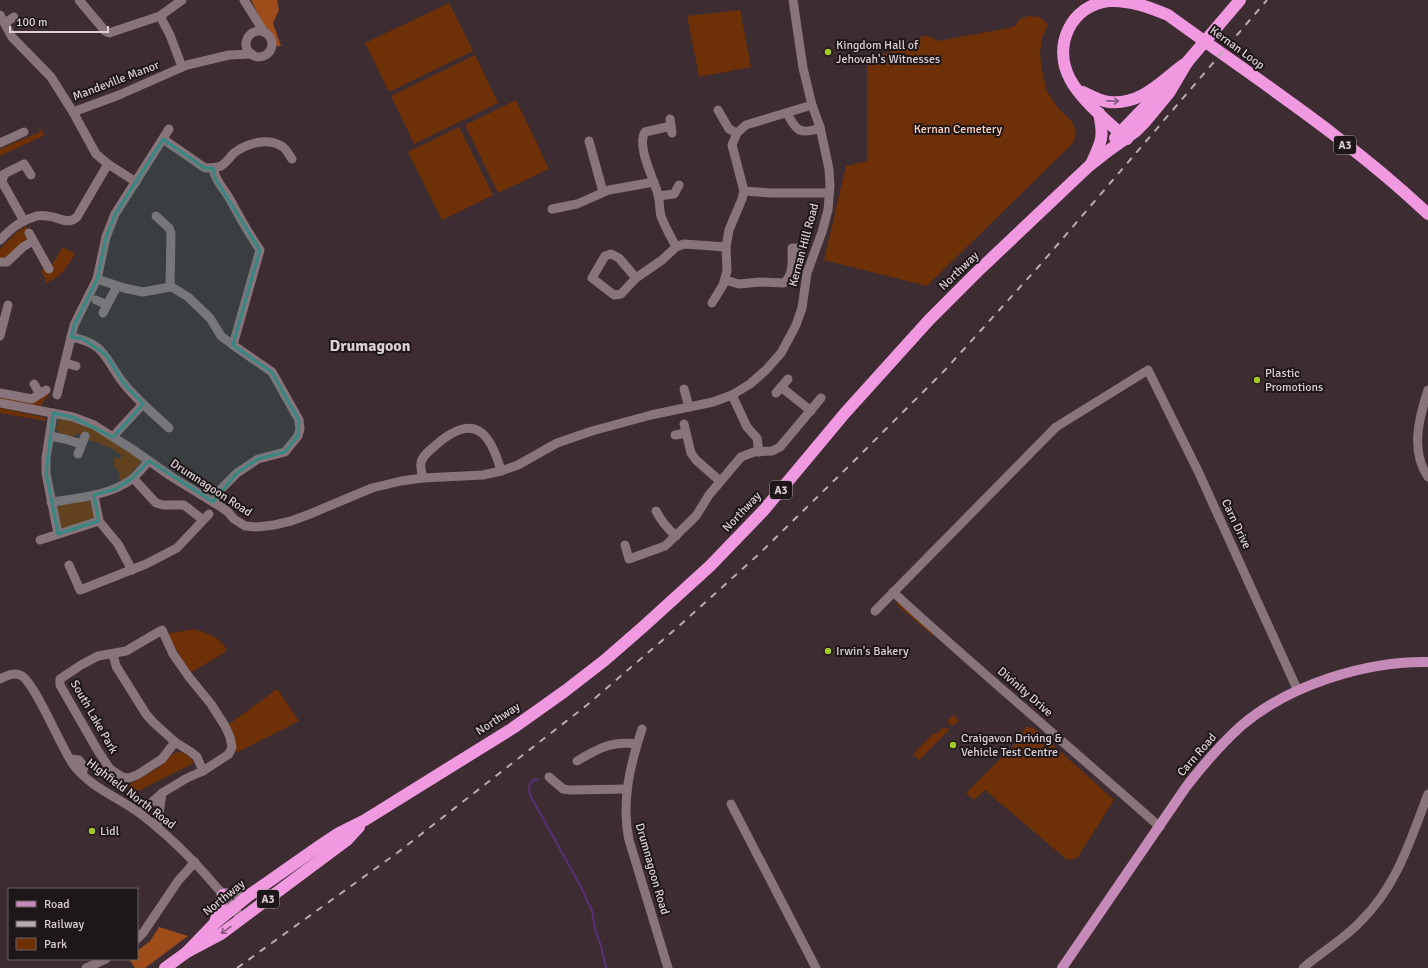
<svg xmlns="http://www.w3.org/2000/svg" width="1428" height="968" font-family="Signika,sans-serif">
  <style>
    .green { fill: #6d3007 }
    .forest { fill: #9d4c1a }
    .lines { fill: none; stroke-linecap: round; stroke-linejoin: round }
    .stream { stroke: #592f78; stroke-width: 2 }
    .minor { stroke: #88747a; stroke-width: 9 }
    .major { stroke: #c68ab8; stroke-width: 10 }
    .highway { stroke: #f099e1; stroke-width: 12 }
    .rail { stroke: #b9acb1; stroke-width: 2; stroke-dasharray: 7 7; stroke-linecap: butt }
    .oneway { stroke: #87587d }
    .marked { fill: #388882; fill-opacity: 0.2; stroke: #388882; stroke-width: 3; stroke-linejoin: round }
    .poi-dot { fill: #a3c927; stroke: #1e1719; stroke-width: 1.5 }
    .labels { text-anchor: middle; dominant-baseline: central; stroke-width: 4; stroke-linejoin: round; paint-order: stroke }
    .shield { fill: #1e1719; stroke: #a2989b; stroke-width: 1 }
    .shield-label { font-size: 11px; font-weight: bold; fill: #dbcfd3 }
    .poi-label { font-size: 12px; fill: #dbcfd3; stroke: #1e1719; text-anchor: start }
    .street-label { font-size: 12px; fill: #dbcfd3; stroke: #1e1719 }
    .park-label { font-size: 12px; fill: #ffd0b9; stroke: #1e1719 }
    .district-label { font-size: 16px; font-weight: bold; fill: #dbcfd3; stroke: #1e1719 }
  </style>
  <rect width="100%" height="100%" fill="#3d2c31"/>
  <g class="green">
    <path d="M449 3 473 51 389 92 365 43Z"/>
    <path d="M740 10 751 67 699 77 687 16Z"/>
    <path d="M1028 16 1039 17 1048 24 1042 38 1040 53 1042 70 1047 92 1058 108 1073 123 1076 133 1073 143 927 286 824 260 846 166 867 161V58L911 47C918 34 926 33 938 41L1014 27 1020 19Z"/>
    <path d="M475 55 498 103 414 144 391 96Z"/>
    <path d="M516 100 549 169 498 193 465 125Z"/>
    <path d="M37 125 45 135 0 156V149L40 132Z"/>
    <path d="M459 127 493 195 442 220 408 152Z"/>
    <path d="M26 226 28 231 24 233 27 240 4 260H0V249L17 232Z"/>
    <path d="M63 247 75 254C67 268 60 277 46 283L45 279 42 273V270L51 266Z"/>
    <path d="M48 392 49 395 45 399 40 408 0 401V396L32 402Z"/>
    <path d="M0 408 46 418V421L0 413Z"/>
    <path d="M63 419 93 428 140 459 141 462 127 477 119 482V475L120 473 114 466V458H121L122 456 113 449 96 442 88 440 85 436 77 433 74 437 61 434V433L58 431 56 429 58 421Z"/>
    <path d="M89 499 90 500 96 518 65 530 60 528 57 506Z"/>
    <path d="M895 603 902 604 935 636 932 635Z"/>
    <path d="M194 629C209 634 219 636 227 651L190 673 167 634Z"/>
    <path d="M277 689 299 721 238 752 234 750 228 725Z"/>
    <path d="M954 715 959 721 952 726 947 721Z"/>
    <path d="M1027 726 1030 728 1033 727 1114 800 1077 858 1067 860 985 790 974 800 966 793 1018 741 1023 731Z"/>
    <path d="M942 728 950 729 919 760 913 754 934 733 936 734Z"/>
    <path d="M177 752C186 752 189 756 194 763L134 793C114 785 103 779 87 764L97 762 116 781 129 785 159 767 172 754Z"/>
  </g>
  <g class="forest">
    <path d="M251 0H277L279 10 273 23 281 46H274Z"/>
    <path d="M159 927 188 936 145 968H135L129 959H137V951L150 941Z"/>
  </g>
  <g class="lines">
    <path class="stream" d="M537 779C529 782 528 786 530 795L581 887 592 911 595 929 601 946 606 968"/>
    <g class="minor">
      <path d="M79 0 105 31 109 33 160 16 182 0"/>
      <path d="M244 0 264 32"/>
      <path d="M0 15 12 37 51 77 73 112 96 154 108 164 136 182"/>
      <path d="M160 16 170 35 182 67"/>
      <path d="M5 23 14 17"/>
      <circle cx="259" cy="44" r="13"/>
      <path d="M718 110 729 129 737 133"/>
      <path d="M73 112 119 95 187 65 229 55 252 54"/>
      <path d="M787 113C796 131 800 135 820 128"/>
      <path d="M670 119 672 133"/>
      <path d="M671 126 645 132C636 145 654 180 658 194 660 201 659 209 661 216 665 227 671 237 676 247L684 244 726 247"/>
      <path d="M163 139 205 168C211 168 216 168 221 166 226 163 230 157 234 153 247 143 268 137 283 147 287 150 289 155 292 159"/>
      <path d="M589 141 603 192"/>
      <path d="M0 143 24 132"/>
      <path d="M744 191 771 193H829"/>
      <path d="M658 196 674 194 679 185"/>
      <path d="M552 209 577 204 609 190 654 182"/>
      <path d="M24 221 2 182 4 174 24 164 31 175"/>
      <path d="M29 233 49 269"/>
      <path d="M0 240C10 230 18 222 31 218 35 216 42 215 47 216 57 216 68 226 77 217L108 164"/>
      <path d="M0 262H7L23 247 33 241"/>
      <path d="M636 278 619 258 611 254 605 256 592 278 614 295 621 294 636 278 662 260 676 247"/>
      <path d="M97 279 124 288 143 292 170 287 171 233 169 228 156 216"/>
      <path d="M725 280 739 284 760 282 784 283C794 274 792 261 792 248H800"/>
      <path d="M170 286 188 297 210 318 221 336 233 345 260 250C249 234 240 218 231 201 224 188 216 183 213 168"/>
      <path d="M96 300 107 305"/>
      <path d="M712 303 723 285 727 271 726 247 729 230 742 199 744 191 732 145 737 133 746 125 812 105"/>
      <path d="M103 313 117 286"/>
      <path d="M0 336 8 305"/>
      <path d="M71 337C108 344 104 360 125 385 138 401 154 414 169 428"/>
      <path d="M65 363 76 366"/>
      <path d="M34 384 40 394"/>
      <path d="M781 387 811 411"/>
      <path d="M684 389 689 407"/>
      <path d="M1428 390C1419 418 1410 451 1428 477"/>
      <path d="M0 393 32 399 46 390"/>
      <path d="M776 393 788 379"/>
      <path d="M57 395 74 325 97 279 106 237 115 214 169 129"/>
      <path d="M732 395 747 427 757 438 759 452"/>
      <path d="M0 403 73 417 94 425 132 449 172 477 221 507 228 512 234 519 245 526 257 527 274 525 291 521 310 514 372 488 401 481 423 478 483 475 501 471 518 465 557 443 592 431 651 415 713 402 732 395 750 384 766 370 781 353 796 325 802 308 807 273 822 232 828 210 830 185 829 169 820 127 812 105 803 68 793 0"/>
      <path d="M53 413 46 458V473L58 534"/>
      <path d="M684 424 691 453 696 460 720 481"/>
      <path d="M675 435 686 433"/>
      <path d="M50 436 65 439 81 444"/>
      <path d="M114 437 117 432 143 404"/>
      <path d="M78 454 85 436"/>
      <path d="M133 478 156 503 163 505H184L203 520"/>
      <path d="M423 478C422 474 420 467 421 463 422 455 432 449 437 444 474 413 490 431 501 471"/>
      <path d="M94 495 99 521 118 544 132 570"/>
      <path d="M51 502C78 498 109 496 132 479 138 474 143 467 149 461"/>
      <path d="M213 502 220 490 237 473 258 459 285 452 298 436 300 429 299 420 272 372 233 345"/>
      <path d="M656 511C661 521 667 528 676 536"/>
      <path d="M40 540 99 521"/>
      <path d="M625 545 629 559 665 546 696 516 709 495 741 457 754 452 772 451 780 447 821 398"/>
      <path d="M69 565 80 590 83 589 146 564 177 548 209 514"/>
      <path d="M893 592C980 672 1071 748 1160 827"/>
      <path d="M875 611 1056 427 1148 370 1198 471 1298 691"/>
      <path d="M113 654 116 666 146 714 153 722 175 742 191 752 197 757 203 771"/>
      <path d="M0 679C6 676 13 672 20 675 34 679 62 751 75 767 93 789 120 798 142 815 181 845 212 879 242 919"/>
      <path d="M642 729C630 765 621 803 629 840L668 968"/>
      <path d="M70 759 79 760 84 767 82 774"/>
      <path d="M577 761C599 748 611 741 637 744"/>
      <path d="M549 777 563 789 570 790 627 789"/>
      <path d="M731 804 816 968"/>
      <path d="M140 813 162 793 187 778 203 771 229 754 232 747 230 737 225 726 211 704 189 677 173 654 162 630 126 651 98 656 81 665 60 679V685L98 751 110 769 122 777 129 778 137 775 162 759 175 742"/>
      <path d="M157 827 162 793"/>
      <path d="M221 892 248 896"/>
      <path d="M137 939 143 933 178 881 195 862"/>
      <path d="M86 968 106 959"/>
      <path d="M1303 968C1321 952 1343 940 1360 922 1397 886 1410 841 1428 794"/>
    </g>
    <path class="major" d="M1062 968 1186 787C1203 765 1220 745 1241 726 1289 685 1365 661 1428 662"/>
    <g class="highway">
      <path d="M1183 67 1240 0"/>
      <path d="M1083 92C1091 96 1100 101 1109 102 1141 105 1160 82 1183 65"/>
      <path d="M1115 138 1165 86"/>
      <path d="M1127 139C1110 124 1080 99 1070 79 1052 46 1071 5 1109 1 1130 0 1149 7 1168 15 1256 79 1349 139 1428 214"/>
      <path d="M1092 162C1102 141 1104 136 1099 113"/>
      <path d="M215 923 223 895"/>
      <path d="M187 952 215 923 248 896 321 845 339 833 365 820 513 728 565 691 605 660 644 626 710 566 764 510 845 413 929 320 977 272 1089 166 1108 151 1136 131 1145 122 1169 93 1188 61"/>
      <path d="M165 968 187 952 221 934 347 840 359 827"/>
    </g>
    <path class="rail" d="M237 968 397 853 587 705 679 626 759 554 850 465 945 370 1040 265 1267 0"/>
  </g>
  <defs><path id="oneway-shaft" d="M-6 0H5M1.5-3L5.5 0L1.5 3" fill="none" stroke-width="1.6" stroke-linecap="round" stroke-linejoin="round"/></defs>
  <g class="oneway">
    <use href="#oneway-shaft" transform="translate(1113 101) rotate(1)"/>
    <use href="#oneway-shaft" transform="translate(226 930) rotate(145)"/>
  </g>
  <path class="marked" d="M163 139 205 168H213L215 178 260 250 233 345 272 372 299 420 298 436 285 452 258 459 237 473 213 502 149 461 133 478 116 489 94 495 99 521 58 534 46 473 53 413 73 417 113 437 143 404 124 384 106 355 83 339 71 337 74 325 97 279 106 237 115 214Z"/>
  <g class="poi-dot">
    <circle cx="828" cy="52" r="4"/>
    <circle cx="1257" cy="380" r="4"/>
    <circle cx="828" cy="651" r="4"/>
    <circle cx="953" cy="745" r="4"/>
    <circle cx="92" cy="831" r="4"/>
  </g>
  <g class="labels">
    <g class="shield">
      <rect x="1334" y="136" width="22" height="18" rx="3"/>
      <rect x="770" y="481" width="22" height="18" rx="3"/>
      <rect x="257" y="890" width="22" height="18" rx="3"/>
    </g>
    <g class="shield-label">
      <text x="1345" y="145">A3</text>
      <text x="781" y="490">A3</text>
      <text x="268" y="899">A3</text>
    </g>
    <g class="poi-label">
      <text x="836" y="45">Kingdom Hall of<tspan x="836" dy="14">Jehovah's Witnesses</tspan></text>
      <text x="1265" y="373">Plastic<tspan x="1265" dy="14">Promotions</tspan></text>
      <text x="836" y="651">Irwin's Bakery</text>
      <text x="961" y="738">Craigavon Driving &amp;<tspan x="961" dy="14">Vehicle Test Centre</tspan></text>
      <text x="100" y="831">Lidl</text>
    </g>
    <g class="street-label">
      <text transform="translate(1237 48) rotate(36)">Kernan Loop</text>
      <text transform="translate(116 81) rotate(-21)">Mandeville Manor</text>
      <text transform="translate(804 245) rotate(-75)">Kernan Hill Road</text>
      <text transform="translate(959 271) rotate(-44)">Northway</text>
      <text transform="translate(211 488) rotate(33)">Drumnagoon Road</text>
      <text transform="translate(742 512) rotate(-47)">Northway</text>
      <text transform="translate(1236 524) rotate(65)">Carn Drive</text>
      <text transform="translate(1025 692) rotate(41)">Divinity Drive</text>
      <text transform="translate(94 717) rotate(60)">South Lake Park</text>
      <text transform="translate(498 719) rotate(-33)">Northway</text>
      <text transform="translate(1197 755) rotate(-49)">Carn Road</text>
      <text transform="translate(131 794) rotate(37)">Highfield North Road</text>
      <text transform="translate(652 869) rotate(74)">Drumnagoon Road</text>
      <text transform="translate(224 898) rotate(-39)">Northway</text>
    </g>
    <g class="park-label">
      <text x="958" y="129">Kernan Cemetery</text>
    </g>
    <g class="district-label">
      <text x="370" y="346">Drumagoon</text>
    </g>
  </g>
  <rect x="8" y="888" width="130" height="72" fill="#1e1719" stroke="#6a6163"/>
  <rect x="16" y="901" width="20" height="6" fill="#c68ab8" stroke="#6a6163"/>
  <text x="44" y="908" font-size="12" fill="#dbcfd3">Road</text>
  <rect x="16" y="921" width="20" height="6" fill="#b9acb1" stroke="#6a6163"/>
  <text x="44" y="928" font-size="12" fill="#dbcfd3">Railway</text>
  <rect x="16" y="938" width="20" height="12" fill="#6d3007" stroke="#6a6163"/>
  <text x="44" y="948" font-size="12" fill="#dbcfd3">Park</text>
  <path d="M10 26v6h98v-6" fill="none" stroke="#dbcfd3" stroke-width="2"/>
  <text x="16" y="26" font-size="12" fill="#dbcfd3" stroke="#1e1719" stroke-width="3" paint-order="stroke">100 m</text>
</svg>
